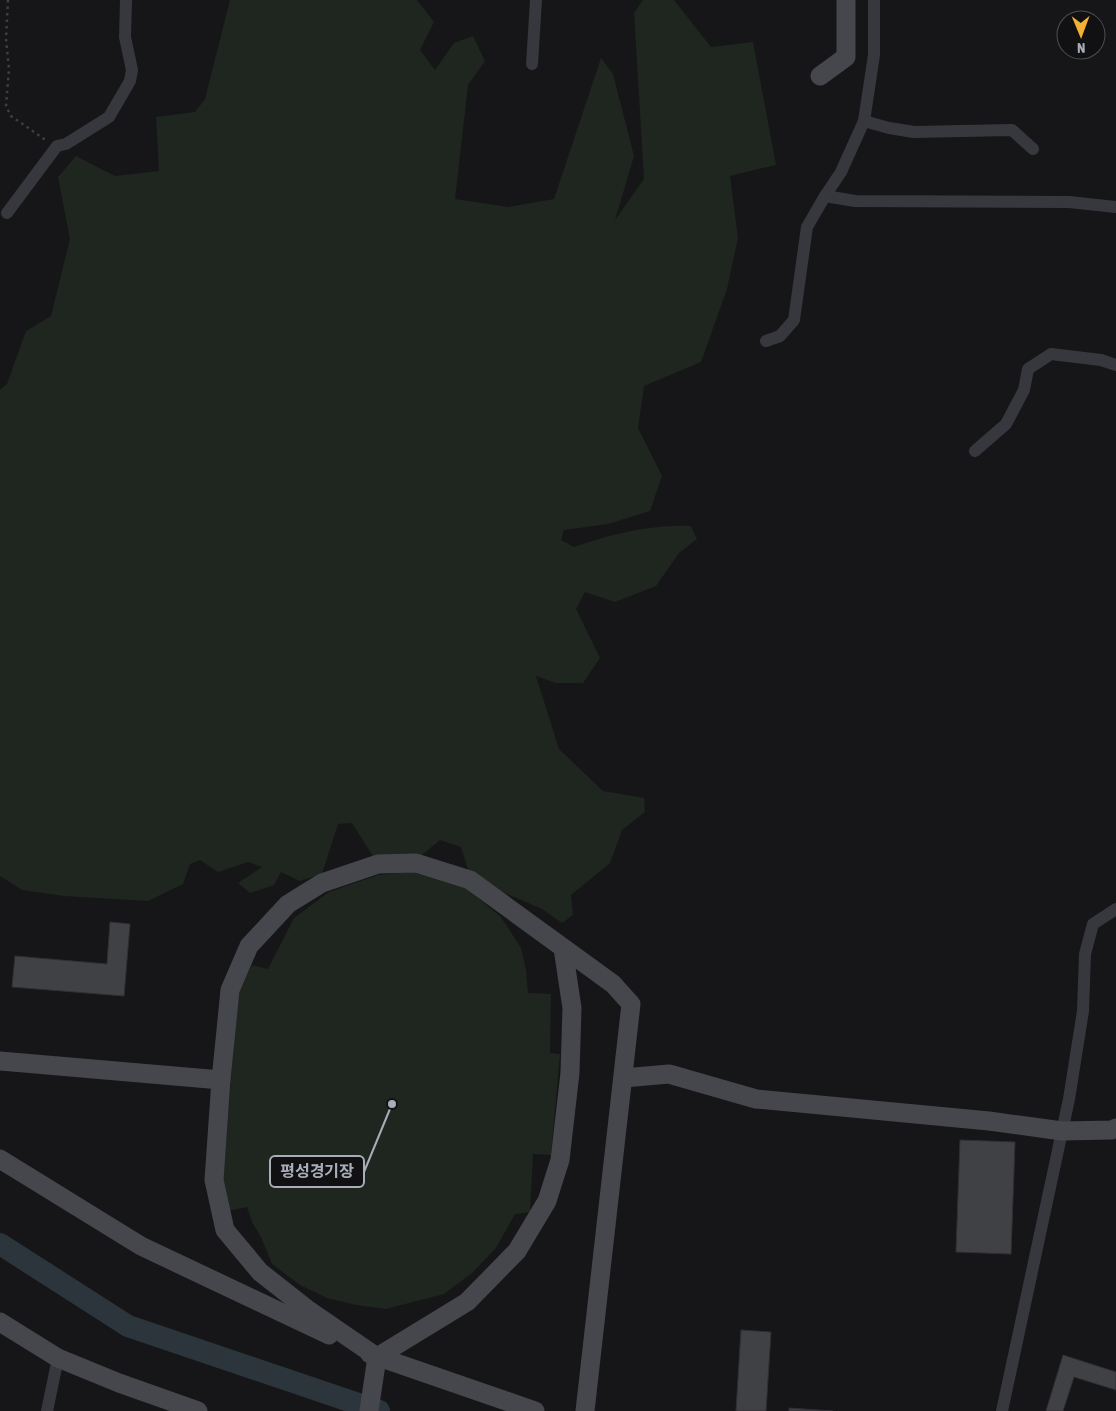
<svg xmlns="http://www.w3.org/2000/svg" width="1116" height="1411" font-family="'Asap Condensed','Noto Sans KR',sans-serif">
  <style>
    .green { fill: #1e261f }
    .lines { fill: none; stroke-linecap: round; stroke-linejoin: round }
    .river { stroke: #2c353c; stroke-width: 22 }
    .building { fill: #404145; stroke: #303034 }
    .path { stroke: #3d3f44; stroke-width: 2.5; stroke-dasharray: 2.5 4; stroke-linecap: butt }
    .street { stroke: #37383d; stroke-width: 12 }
    .secondary { stroke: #45474d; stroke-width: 19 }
    .leader { fill: none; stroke: #a8adb8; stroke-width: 2 }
    .callout-dot { fill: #a8adb8; stroke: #111113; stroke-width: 2 }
    .callout { fill: #111113; stroke: #a8adb8; stroke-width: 2 }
    .callout-label { font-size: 16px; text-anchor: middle; font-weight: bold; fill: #a8adb8 }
  </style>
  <rect width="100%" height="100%" fill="#161618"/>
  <g class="green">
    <path d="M230 0H417L434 22 420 50 435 70 454 43 473 36 485 61 468 85 455 199 508 207 554 199 601 58 613 74 634 156 615 220 644 179 634 13 643 0H674L711 47 753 42 776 165 730 176 738 238 727 289 701 362 644 386 638 428 662 476 650 511 608 524 564 530 561 540 574 547C611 534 652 524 691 526L697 539 679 553 656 586 615 602 585 592 576 609 600 658 583 683H556L536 676 559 749 603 791 644 798 645 812 622 830 610 863 571 895 573 915 562 923 542 909 505 893 468 870 461 847 440 840 422 855 376 861 352 823 338 824 322 874 300 881 281 872 274 885 250 893 238 883 262 867 248 862 218 872 200 860 190 864 183 884 148 901 64 896 22 890 0 876V390L7 384 26 331 51 316 70 239 58 177 76 156 115 176 159 171 156 117 195 112 205 99Z"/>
    <path d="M412 872 467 889 501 917 521 948 526 970 528 993 551 994 550 1053 560 1054 551 1155 533 1154 530 1212 515 1214 496 1248 472 1273 444 1294 386 1309 356 1305 327 1298 300 1285 272 1264 261 1237 252 1222 247 1207 228 1211 223 1180 238 992 252 965 268 969 294 918 329 892 378 875Z"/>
  </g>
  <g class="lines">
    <path class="river" d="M0 1244 128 1326 379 1411"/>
  </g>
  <g class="building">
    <path d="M110 922 130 924 124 996 12 987 15 956 107 964Z"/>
    <path d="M960 1140 1015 1142 1011 1254 956 1252Z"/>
    <path d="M741 1330 771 1332 766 1411H736Z"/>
    <path d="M1063 1355 1116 1372V1390L1074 1377 1063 1411H1046Z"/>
    <path d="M789 1408 833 1411H789Z"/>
  </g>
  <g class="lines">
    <path class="path" d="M8 0 6 39 9 69 6 106 11 116 47 141"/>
    <g class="street">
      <path d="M874 0V55L864 121 841 172 825 196 855 201 1069 202 1116 207"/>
      <path d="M532 64 536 0"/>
      <path d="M864 121 889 128 914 132 1012 130 1033 149"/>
      <path d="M7 213 57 146 66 144 109 117 130 81 132 70 125 37 126 0"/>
      <path d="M766 341 780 336 794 320 807 227 825 196"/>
      <path d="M975 451 1006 424 1024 390 1028 369 1051 354 1101 360 1116 365"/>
      <path d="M47 1411 58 1358"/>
      <path d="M1002 1411 1069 1099 1083 1011 1085 954 1093 924 1116 909"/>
    </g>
    <g class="secondary">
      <path d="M820 76 846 57V0"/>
      <path d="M563 948 572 1008 570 1073 560 1160 547 1201 517 1251 467 1302 377 1357 307 1309 260 1272 225 1230 214 1180 221 1080 230 990 249 946 288 904 322 883 378 864 416 863 470 880 613 984 631 1004 585 1411"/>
      <path d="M0 1061 221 1080"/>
      <path d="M623 1078 669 1074 756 1099 989 1121 1062 1131 1112 1130 1116 1128"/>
      <path d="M0 1159 141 1246 329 1335"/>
      <path d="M0 1322 58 1358 119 1383 198 1411"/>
      <path d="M370 1354 535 1411"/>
      <path d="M369 1411 377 1357"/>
    </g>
  </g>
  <path class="leader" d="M392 1104L364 1172"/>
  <circle class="callout-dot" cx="392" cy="1104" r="5"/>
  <rect class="callout" x="270" y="1156" width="94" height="31" rx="5"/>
  <g class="callout-label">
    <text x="317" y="1177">평성경기장</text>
  </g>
  <g transform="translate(1081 35) rotate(179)"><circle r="24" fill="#111113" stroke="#4d4f55"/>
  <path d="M0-4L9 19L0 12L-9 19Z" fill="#f2b134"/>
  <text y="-8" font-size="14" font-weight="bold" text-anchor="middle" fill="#a8adb8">N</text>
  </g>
</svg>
